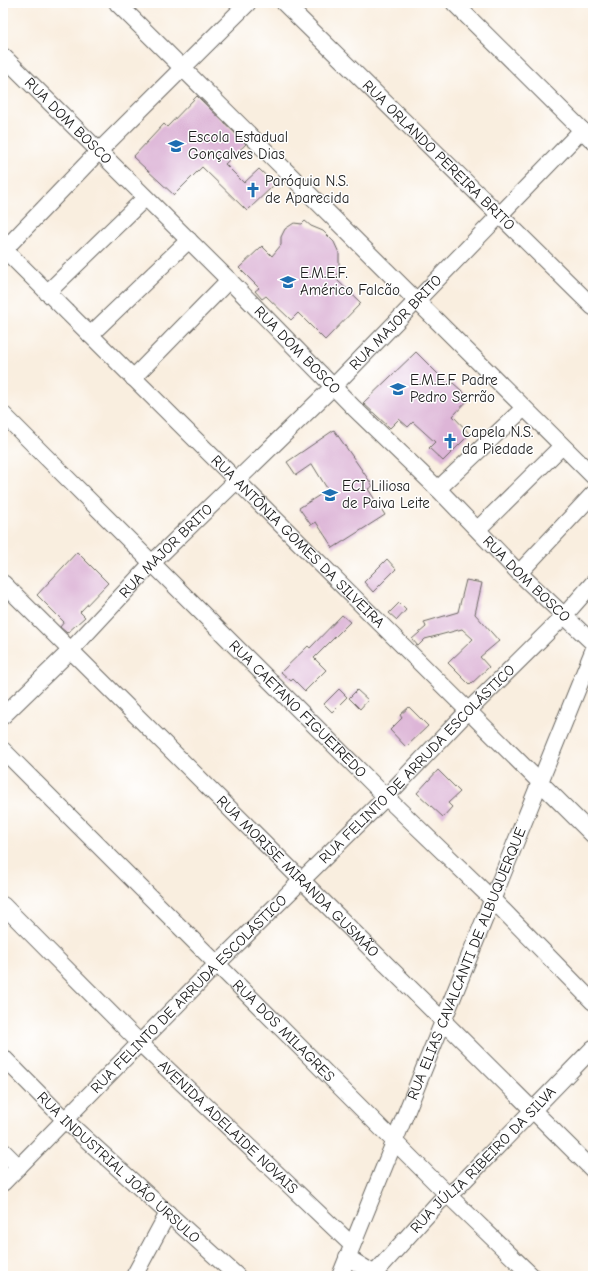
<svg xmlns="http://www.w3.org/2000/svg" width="596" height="1279" font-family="'Comic Neue',sans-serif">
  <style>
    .building { fill: #ddb5d7 }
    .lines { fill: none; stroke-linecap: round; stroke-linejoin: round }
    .minor-casing { stroke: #696660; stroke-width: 18 }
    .minor { stroke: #fff; stroke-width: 16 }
    .labels { text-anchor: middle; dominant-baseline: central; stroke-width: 3; stroke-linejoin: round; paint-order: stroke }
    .street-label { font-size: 15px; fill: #1c1c1c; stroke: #fff }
    .poi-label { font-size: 15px; fill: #1c1c1c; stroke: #fff; text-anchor: start }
  </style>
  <rect width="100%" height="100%" fill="#fff"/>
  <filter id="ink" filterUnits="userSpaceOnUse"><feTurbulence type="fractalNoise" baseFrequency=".025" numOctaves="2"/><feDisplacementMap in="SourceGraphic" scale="8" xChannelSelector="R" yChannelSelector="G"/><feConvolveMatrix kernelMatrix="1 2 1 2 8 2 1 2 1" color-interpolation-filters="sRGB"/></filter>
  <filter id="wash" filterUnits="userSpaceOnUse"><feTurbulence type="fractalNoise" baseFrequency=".012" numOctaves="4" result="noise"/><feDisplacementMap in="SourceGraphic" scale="16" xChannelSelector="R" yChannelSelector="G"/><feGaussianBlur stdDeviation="0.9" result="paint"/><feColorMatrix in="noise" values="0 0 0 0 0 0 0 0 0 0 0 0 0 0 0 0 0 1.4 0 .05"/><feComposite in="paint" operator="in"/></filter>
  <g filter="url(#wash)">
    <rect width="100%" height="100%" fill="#f9eedf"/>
    <g id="blocks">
      <g class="building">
        <path d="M197 96 246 144 225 164 244 183 259 169 275 184 247 211 202 167 174 195 133 157 164 124 167 127Z"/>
        <path d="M305 221 311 226 323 231 334 242 339 253V271L336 279 361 303 325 340 298 313 291 320 266 296 262 299 255 291 259 288 239 268 262 246 272 256 281 245V237L285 229 294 223 302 224Z"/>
        <path d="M416 352 450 386 453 383 470 398 453 416 470 434 443 461 429 448 435 442 413 422 408 427 399 419 390 428 363 403Z"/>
        <path d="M334 430 373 486 368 489 385 515 333 548 316 522 311 525 299 508 328 490 312 464 296 475 287 462Z"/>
        <path d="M77 552 108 583 80 612 85 617 67 633 60 627 64 622 37 595Z"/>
        <path d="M387 559 396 569 373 592 364 582Z"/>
        <path d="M466 580 482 583 475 614 499 641 480 657 489 667 470 685 448 663 473 639 462 629 425 639 418 646 412 639 426 627 424 622 458 612Z"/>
        <path d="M399 603 406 610 397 620 389 613Z"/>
        <path d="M342 615 350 622 314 658 326 670 305 691 293 679 291 681 281 672 308 646 310 648Z"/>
        <path d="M339 689 347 697 332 712 324 704Z"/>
        <path d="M357 690 368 700 360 709 349 698Z"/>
        <path d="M409 707 428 726 406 747 390 730 402 718 400 715Z"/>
        <path d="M438 770 460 792 448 803 452 807 443 817 417 793Z"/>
      </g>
    </g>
  </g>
  <g filter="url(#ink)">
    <use href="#blocks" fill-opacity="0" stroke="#696660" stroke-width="1"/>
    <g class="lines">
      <defs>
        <g id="minor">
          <path d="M117 3 593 476"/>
          <path id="s1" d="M284 3 593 307"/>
          <path d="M454 3 593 141"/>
          <path id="s2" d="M3 56 229 280 354 408 438 489 519 573 593 643"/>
          <path id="s3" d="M3 248 593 835"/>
          <path d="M3 251 99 151 248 3"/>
          <path d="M47 293 145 198"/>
          <path d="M90 335 189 240"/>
          <path d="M133 378 229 280"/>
          <path id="s4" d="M3 414 386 797 492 899 593 1002"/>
          <path d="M438 489 524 408"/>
          <path d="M478 529 562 446"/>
          <path d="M519 573 593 494"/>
          <path id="s5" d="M3 583 593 1170"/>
          <path id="s6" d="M3 716 71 650 153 562 334 386 582 130"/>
          <path id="s7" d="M3 750 448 1195 532 1276"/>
          <path id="s8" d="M3 905 141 1044 352 1245"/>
          <path id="s9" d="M3 1057 65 1120 237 1276"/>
          <path d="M3 1151 19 1167"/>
          <path id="s10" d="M3 1183 217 964 386 797 469 710 564 616 593 583"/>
          <path d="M347 1257 378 1276"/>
          <path id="s11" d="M374 1274 439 1202 458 1187 593 1048"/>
          <path d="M134 1276 168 1213"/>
          <path id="s12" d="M340 1276 593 651"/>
        </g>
      </defs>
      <use href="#minor" class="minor-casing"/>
      <use href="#minor" class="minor"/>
    </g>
  </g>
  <defs>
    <symbol id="school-bare" viewBox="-9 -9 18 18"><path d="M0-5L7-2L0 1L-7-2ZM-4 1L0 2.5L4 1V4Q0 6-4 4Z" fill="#1f6fb2" stroke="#fff" stroke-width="2.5" paint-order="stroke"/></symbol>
    <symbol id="church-bare" viewBox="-9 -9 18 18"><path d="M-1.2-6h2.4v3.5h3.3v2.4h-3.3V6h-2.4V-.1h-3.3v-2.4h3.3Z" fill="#1f6fb2" stroke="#fff" stroke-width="2.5" paint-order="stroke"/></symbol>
  </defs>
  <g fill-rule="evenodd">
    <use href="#school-bare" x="165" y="135" width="22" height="22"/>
    <use href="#church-bare" x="242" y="179" width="22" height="22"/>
    <use href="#school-bare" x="277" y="271" width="22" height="22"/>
    <use href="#school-bare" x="387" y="378" width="22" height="22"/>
    <use href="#church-bare" x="439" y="430" width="22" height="22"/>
    <use href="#school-bare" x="319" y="484" width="22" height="22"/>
  </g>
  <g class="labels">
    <g class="street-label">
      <text stroke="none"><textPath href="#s2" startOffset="92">RUA DOM BOSCO</textPath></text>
      <text stroke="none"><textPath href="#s1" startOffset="217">RUA ORLANDO PEREIRA BRITO</textPath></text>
      <text stroke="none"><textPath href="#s6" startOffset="556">RUA MAJOR BRITO</textPath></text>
      <text stroke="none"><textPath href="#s2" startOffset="416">RUA DOM BOSCO</textPath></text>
      <text stroke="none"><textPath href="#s3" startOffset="416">RUA ANTÔNIA GOMES DA SILVEIRA</textPath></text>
      <text stroke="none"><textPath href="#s6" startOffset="232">RUA MAJOR BRITO</textPath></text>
      <text stroke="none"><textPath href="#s2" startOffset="740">RUA DOM BOSCO</textPath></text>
      <text stroke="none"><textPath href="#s4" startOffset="417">RUA CAETANO FIGUEIREDO</textPath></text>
      <text stroke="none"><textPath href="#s10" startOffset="589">RUA FELINTO DE ARRUDA ESCOLÁSTICO</textPath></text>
      <text stroke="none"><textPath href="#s5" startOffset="416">RUA MORISE MIRANDA GUSMÃO</textPath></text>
      <text stroke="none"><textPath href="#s12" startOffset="337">RUA ELIAS CAVALCANTI DE ALBUQUERQUE</textPath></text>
      <text stroke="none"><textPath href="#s10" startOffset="265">RUA FELINTO DE ARRUDA ESCOLÁSTICO</textPath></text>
      <text stroke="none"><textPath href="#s7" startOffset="397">RUA DOS MILAGRES</textPath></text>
      <text stroke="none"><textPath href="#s8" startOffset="316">AVENIDA ADELAIDE NOVAIS</textPath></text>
      <text stroke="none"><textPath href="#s11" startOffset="158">RUA JÚLIA RIBEIRO DA SILVA</textPath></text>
      <text stroke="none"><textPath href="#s9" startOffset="160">RUA INDUSTRIAL JOÃO ÚRSULO</textPath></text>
    </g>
    <g class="poi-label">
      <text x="188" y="137">Escola Estadual<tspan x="188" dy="17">Gonçalves Dias</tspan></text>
      <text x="265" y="181">Paróquia N.S.<tspan x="265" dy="17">de Aparecida</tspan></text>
      <text x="300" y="273">E.M.E.F.<tspan x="300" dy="17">Américo Falcão</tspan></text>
      <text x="410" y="380">E.M.E.F Padre<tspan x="410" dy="17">Pedro Serrão</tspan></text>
      <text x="462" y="432">Capela N.S.<tspan x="462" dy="17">da Piedade</tspan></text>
      <text x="342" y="486">ECI Liliosa<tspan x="342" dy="17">de Paiva Leite</tspan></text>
    </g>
  </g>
  <rect width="596" height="1279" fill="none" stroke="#fff" stroke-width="16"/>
</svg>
